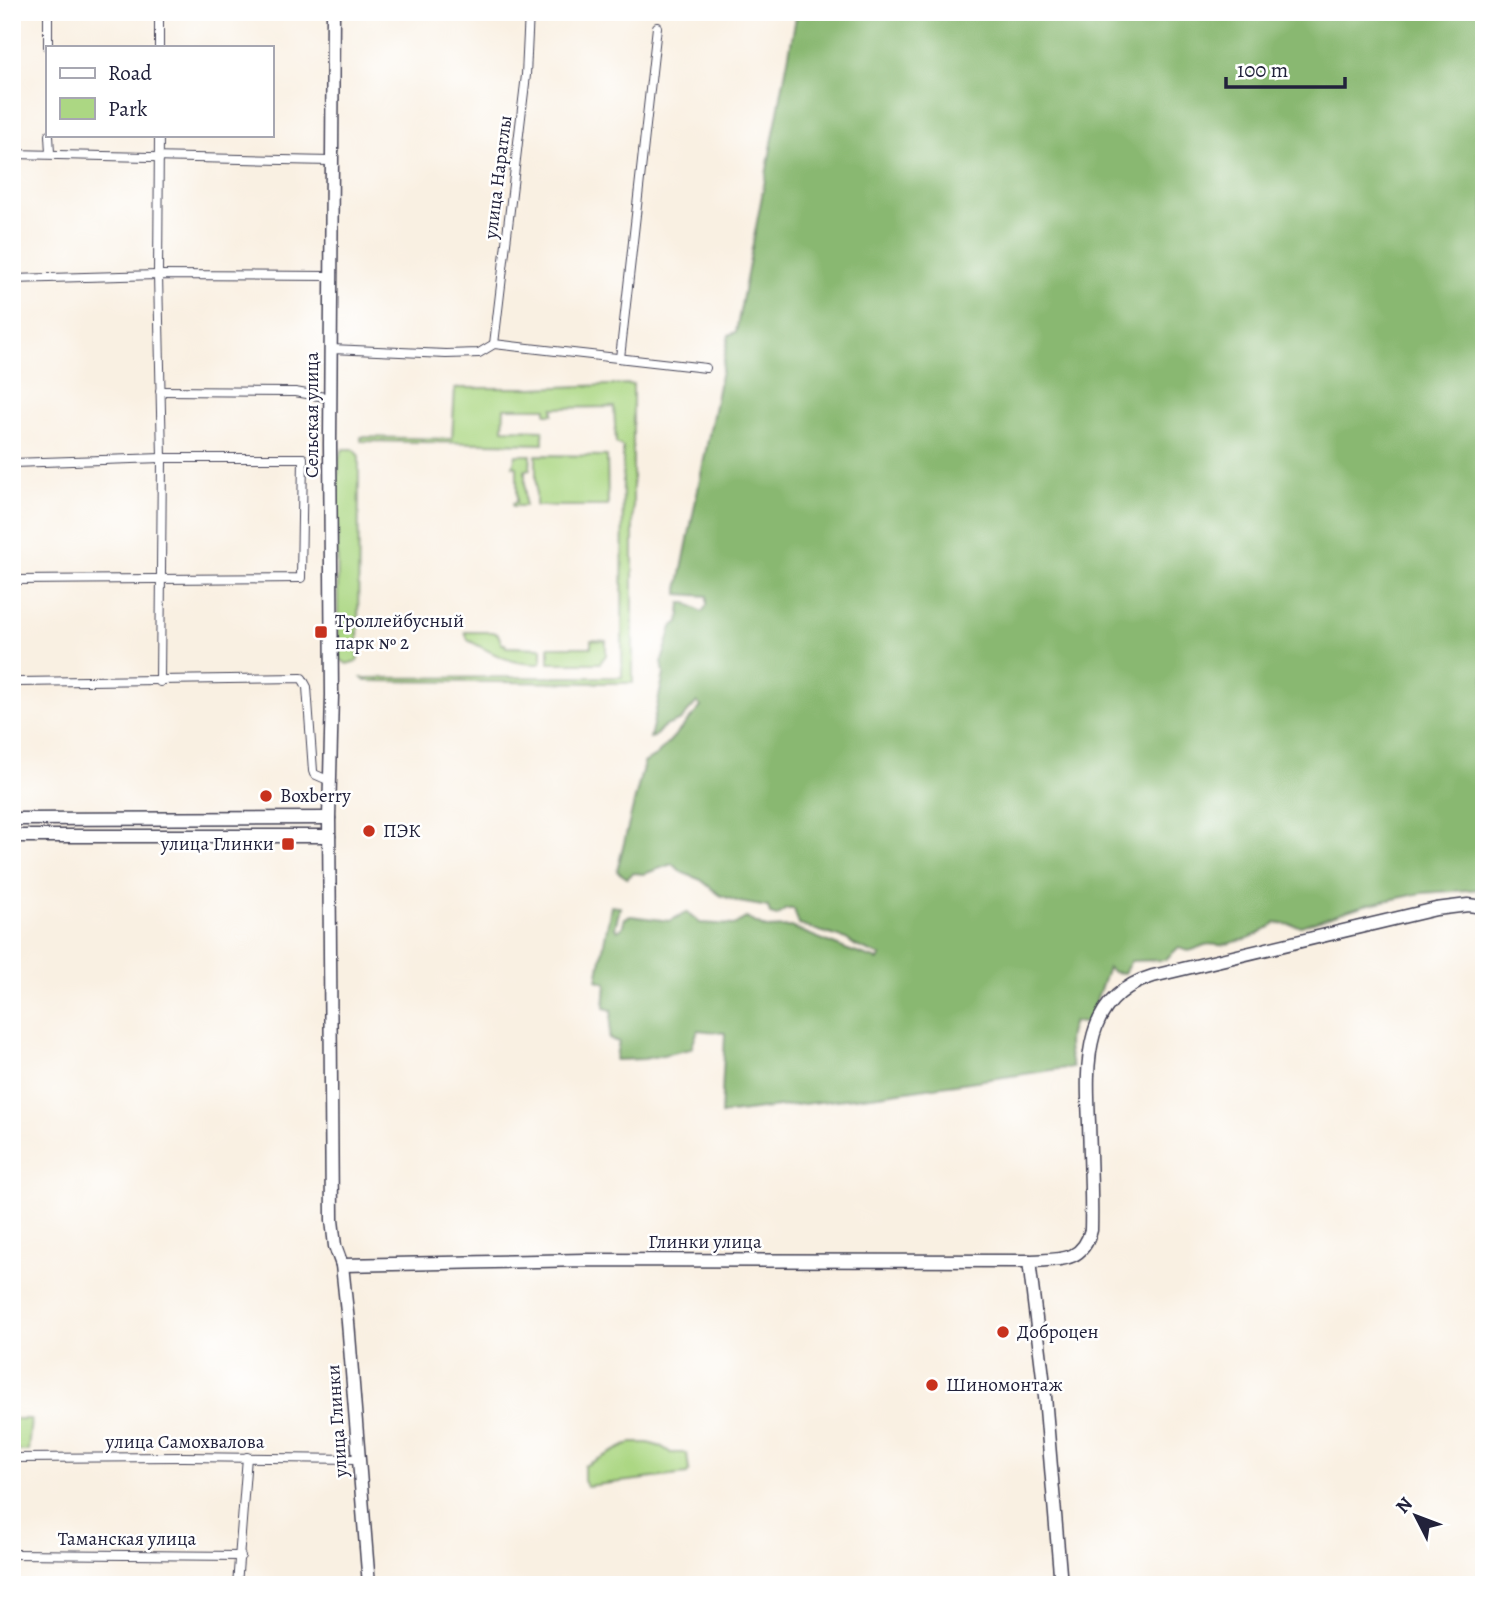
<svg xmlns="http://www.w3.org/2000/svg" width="1496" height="1597" font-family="Alegreya,serif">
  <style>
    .green { fill: #acd783; stroke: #677c5f; stroke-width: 2 }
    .forest { fill: #89b871; stroke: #566d56; stroke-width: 2 }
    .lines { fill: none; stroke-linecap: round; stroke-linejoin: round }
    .minor-casing { stroke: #424154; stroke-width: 10 }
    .secondary-casing { stroke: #424154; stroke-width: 15 }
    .minor { stroke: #fff; stroke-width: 8 }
    .secondary { stroke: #fff; stroke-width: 12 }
    .poi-dot { fill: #c8321e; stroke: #fff; stroke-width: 2.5 }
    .labels { text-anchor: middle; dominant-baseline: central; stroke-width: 5; stroke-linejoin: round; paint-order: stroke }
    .street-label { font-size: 19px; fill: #22223b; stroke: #fff }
    .poi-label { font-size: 19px; fill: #22223b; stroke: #fff; text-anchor: start }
  </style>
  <rect width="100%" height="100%" fill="#fff"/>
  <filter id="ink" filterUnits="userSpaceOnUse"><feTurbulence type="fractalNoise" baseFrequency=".0143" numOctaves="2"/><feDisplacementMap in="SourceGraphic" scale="14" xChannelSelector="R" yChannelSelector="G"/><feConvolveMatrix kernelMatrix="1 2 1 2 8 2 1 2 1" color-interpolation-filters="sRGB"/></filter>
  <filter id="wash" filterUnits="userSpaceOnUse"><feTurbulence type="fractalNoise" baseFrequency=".00686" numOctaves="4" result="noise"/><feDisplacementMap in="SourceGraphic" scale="28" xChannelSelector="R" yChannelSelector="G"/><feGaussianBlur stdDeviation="1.57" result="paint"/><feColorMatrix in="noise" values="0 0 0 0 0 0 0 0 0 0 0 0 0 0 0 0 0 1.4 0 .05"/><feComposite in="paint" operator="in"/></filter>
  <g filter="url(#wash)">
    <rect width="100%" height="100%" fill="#f9f0e2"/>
    <g class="green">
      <path d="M633 384V683L365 681 362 678 622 677 623 447 616 443 614 407 553 408V414H546V408H504L503 429 543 430V444L361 441V437L452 439 455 388H532Z"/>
      <path d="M343 449H353L359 456 358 658 357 661 347 664 338 658 337 494 339 457Z"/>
      <path d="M516 455H531L530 469 525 470V506H513V503L517 502V467L513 466Z"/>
      <path d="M536 455 607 456 608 506H536Z"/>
      <path d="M465 632H493L498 634 502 644H505L506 647 542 648V660L539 664C511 665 492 653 468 640Z"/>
      <path d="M591 640 606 641V655L600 663H549V647H591Z"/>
      <path d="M12 1419H31L28 1451H12Z"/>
      <path d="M631 1443H648L662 1447 671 1453H687L689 1471 687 1474 587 1486 584 1481V1466Z"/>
    </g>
    <path class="forest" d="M797 12H1484V889L1422 893 1365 905 1301 926 1275 923C1261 936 1241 941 1222 945 1217 946 1210 943 1205 945 1194 948 1190 955 1179 947L1165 960 1131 961 1124 973 1113 972 1108 968 1090 1017 1085 1023 1073 1022C1066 1038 1067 1051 1073 1067L879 1095 721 1114 725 1033 698 1030 691 1049 644 1059 615 1060 619 1042 609 1039 612 1010 604 1008 606 983 597 980 611 906 620 907 615 928 618 931 622 928 625 918 631 916 670 921 687 912 700 923 734 925 746 918 766 928 791 927 848 950 878 960 881 956 856 946 846 939 799 925 794 909H786L777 916 770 914 768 907 739 902 720 895 701 880 683 873 672 864 644 874 634 873 627 878 617 871 644 763 657 755 701 707 697 702 681 720 663 727 654 737 650 738 664 674 662 661 672 627 679 622 681 603H687L702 612 707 605V596L678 594V589L729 335 736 332Z"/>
  </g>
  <g filter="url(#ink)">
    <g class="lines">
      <defs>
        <g id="minor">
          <path d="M48 12V47"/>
          <path d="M159 12V47"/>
          <path d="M49 135 50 153"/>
          <path d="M159 135 158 275 162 458 160 682"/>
          <path d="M12 154 331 161"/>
          <path d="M12 279 158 275 331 276"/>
          <path d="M494 344 526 75 529 12"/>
          <path d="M331 349 446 354 479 353 494 344 706 368"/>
          <path d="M620 358 657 27"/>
          <path d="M160 391 295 392 331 398"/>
          <path d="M12 463 162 458H303L301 578 12 580"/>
          <path d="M18 682 302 678 307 687 313 771 314 774 330 781"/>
          <path d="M12 1458 184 1457 359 1459"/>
          <path d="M12 1554 241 1556"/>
          <path d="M237 1585 247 1457"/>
        </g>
        <g id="secondary">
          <path d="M333 12 330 444 332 695 329 818 332 1220 335 1246 342 1265 348 1322 369 1585"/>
          <path d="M12 819 329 818"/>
          <path d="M12 836H329"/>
          <path d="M1029 1261 1044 1385 1061 1585"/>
          <path d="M342 1265 585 1260 1029 1261C1058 1259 1082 1264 1091 1230 1092 1194 1090 1158 1089 1123 1086 1062 1083 997 1153 976L1436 909 1468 905 1484 907"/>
        </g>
      </defs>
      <use href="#minor" class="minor-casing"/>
      <use href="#secondary" class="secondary-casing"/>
      <use href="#minor" class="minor"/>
      <use href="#secondary" class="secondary"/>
    </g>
  </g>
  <g class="poi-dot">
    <rect x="314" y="625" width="14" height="14" rx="3.5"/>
    <circle cx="266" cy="796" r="7"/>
    <circle cx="369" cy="831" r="7"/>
    <rect x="281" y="837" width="14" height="14" rx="3.5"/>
    <circle cx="1003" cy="1332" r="7"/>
    <circle cx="932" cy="1385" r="7"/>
  </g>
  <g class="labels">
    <g class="street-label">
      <text transform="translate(498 177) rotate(-83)">улица Наратлы</text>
      <text transform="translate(312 415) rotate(-90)">Сельская улица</text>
      <text x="705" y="1242">Глинки улица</text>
      <text transform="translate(337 1421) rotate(-94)">улица Глинки</text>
      <text x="185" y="1442">улица Самохвалова</text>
      <text x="127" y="1539">Таманская улица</text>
    </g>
    <g class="poi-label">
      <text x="335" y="621">Троллейбусный<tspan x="335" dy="22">парк № 2</tspan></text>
      <text x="280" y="796">Boxberry</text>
      <text x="383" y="831">ПЭК</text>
      <text x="274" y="844" text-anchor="end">улица Глинки</text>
      <text x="1017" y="1332">Доброцен</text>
      <text x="946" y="1385">Шиномонтаж</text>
    </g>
  </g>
  <rect width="1496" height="1597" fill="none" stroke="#fff" stroke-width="42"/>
  <rect x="46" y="46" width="228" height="91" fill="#ffffff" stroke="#a7a7b1" stroke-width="2"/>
  <rect x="60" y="68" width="35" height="10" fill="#ffffff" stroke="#a7a7b1" stroke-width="2"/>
  <text x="108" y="80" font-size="21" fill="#22223b">Road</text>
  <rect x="60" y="98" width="35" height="21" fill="#acd783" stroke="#a7a7b1" stroke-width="2"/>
  <text x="108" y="116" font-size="21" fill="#22223b">Park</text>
  <g transform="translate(1416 1516) rotate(312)" stroke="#ffffff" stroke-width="5" paint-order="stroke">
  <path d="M0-5L12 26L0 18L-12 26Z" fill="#22223b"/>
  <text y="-10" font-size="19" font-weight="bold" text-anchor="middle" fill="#22223b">N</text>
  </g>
  <path d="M1226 77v10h119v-10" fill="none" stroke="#22223b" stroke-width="3.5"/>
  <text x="1237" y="77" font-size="21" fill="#22223b" stroke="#ffffff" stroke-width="5" paint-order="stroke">100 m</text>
</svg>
